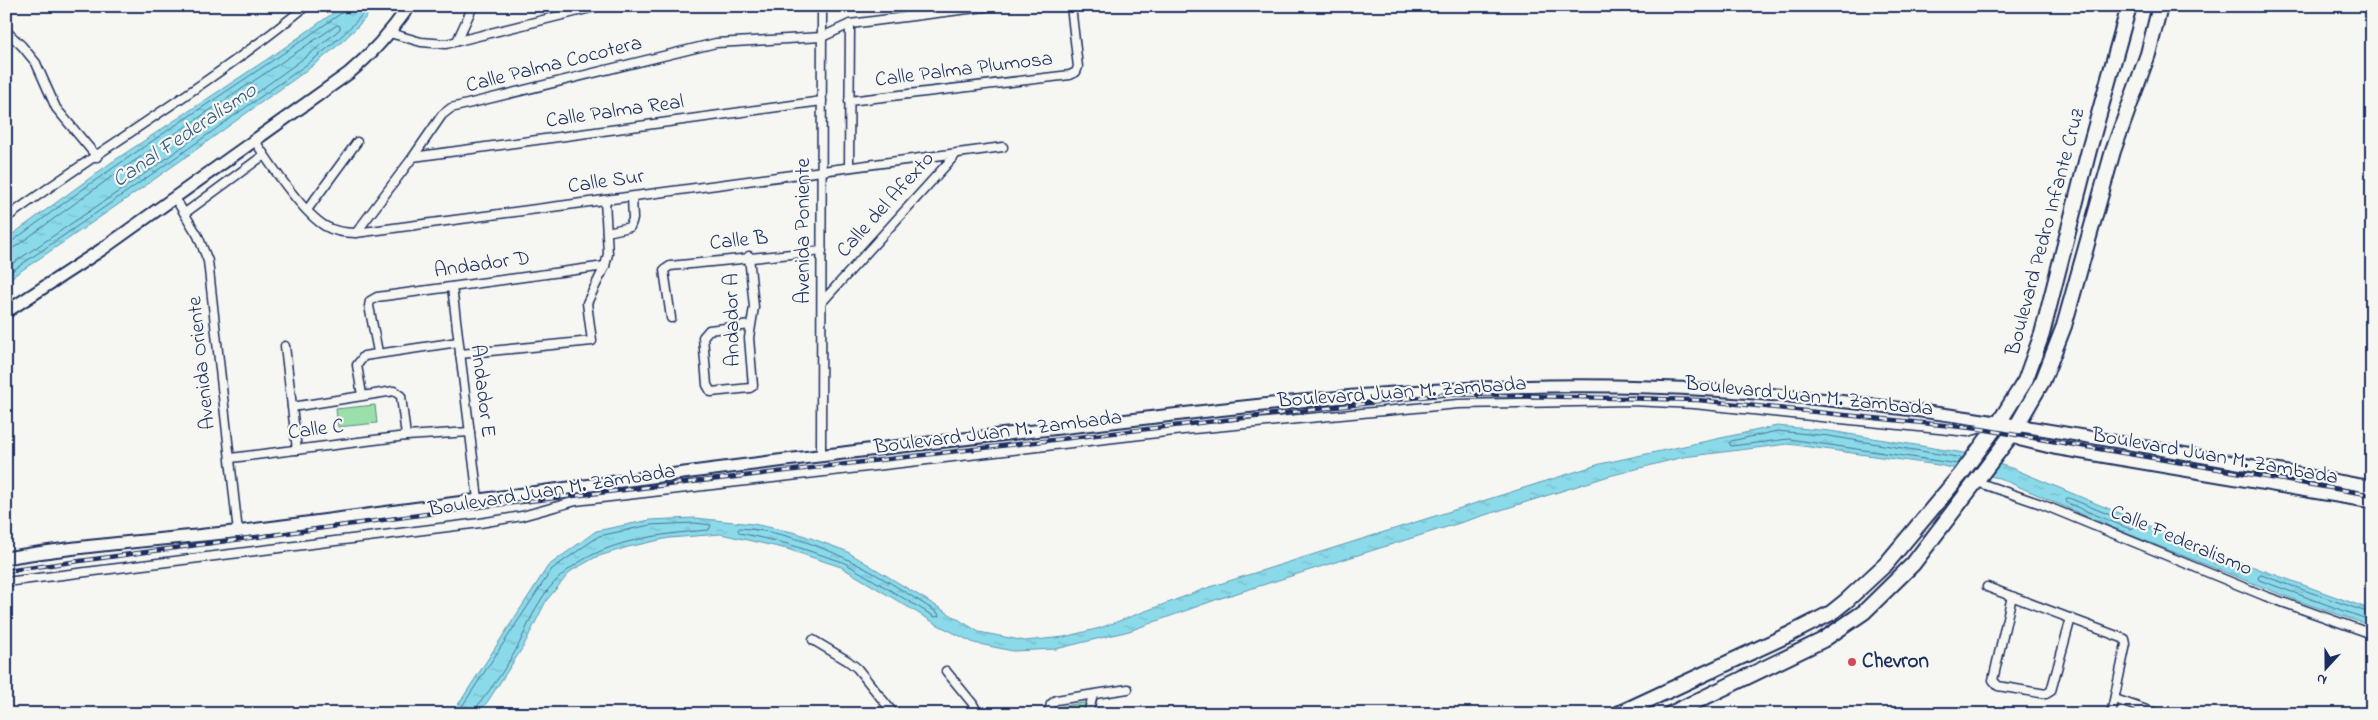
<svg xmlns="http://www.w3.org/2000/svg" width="2378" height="720" font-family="'Indie Flower',sans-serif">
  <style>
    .green { fill: #9bdfab; stroke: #5b8784 }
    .park { fill: url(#park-dots); stroke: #5b8784 }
    .water { fill: url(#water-ripples); stroke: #5e96b1 }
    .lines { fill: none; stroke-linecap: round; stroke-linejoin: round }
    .shore { stroke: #487396; stroke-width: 1 }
    .street-casing { stroke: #1b2f5e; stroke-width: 11 }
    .secondary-casing { stroke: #1b2f5e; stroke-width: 15 }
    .highway-casing { stroke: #1b2f5e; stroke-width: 18 }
    .street { stroke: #f6f6f2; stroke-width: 8 }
    .secondary { stroke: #f6f6f2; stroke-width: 11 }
    .highway { stroke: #f6f6f2; stroke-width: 14 }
    .rail-casing { stroke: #1b2f5e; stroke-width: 4.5 }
    .rail { stroke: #f6f6f2; stroke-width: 2.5; stroke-dasharray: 8; stroke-linecap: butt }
    .poi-dot { fill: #d1495b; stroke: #f6f6f2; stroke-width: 2 }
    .labels { text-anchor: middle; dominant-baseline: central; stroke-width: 4.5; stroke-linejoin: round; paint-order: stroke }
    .street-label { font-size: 21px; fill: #1b2f5e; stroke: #f6f6f2 }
    .poi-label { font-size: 21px; font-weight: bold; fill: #1b2f5e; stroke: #f6f6f2; text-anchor: start }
    .water-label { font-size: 22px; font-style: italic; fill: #375a81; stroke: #f6f6f2 }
  </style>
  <defs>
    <pattern id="park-dots" width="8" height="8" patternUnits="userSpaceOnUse" patternTransform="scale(1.25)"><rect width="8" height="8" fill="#9bdfab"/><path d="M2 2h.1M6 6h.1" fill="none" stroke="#85c096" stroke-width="1.8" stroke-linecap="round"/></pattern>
    <pattern id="water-ripples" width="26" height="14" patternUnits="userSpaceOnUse" patternTransform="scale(1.25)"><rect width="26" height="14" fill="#8bdae9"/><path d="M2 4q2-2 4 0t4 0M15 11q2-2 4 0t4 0" fill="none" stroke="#77bbca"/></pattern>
  </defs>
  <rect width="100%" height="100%" fill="#f6f6f2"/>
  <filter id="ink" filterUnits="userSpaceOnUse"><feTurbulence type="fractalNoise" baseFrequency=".02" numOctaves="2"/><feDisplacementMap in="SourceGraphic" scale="10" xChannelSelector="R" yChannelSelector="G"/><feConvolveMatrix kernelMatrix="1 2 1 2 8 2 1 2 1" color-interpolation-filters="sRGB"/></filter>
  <g filter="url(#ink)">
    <path class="green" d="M375 405 377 423 338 427 336 409Z"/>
    <path class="park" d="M1083 703 1088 707 1089 714H1054L1058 707Z"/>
    <g class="water">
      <path d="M343 6H375C342 50 292 80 248 112 169 170 88 226 6 281V239L112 162 281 50Z"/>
      <path d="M1777 426 1830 431 1964 453 2014 469 2207 550 2372 610V626L2298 601 2118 530 1999 478 1938 465 1788 444 1683 457 1609 476 1218 599 1129 631 1056 649 1013 651 974 643 938 625 841 567 787 549 721 534 669 538 628 547 596 557 571 571 546 601 523 647 488 701 478 714H451L462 699 548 566 596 531 650 520 695 518 753 524 797 533 846 551 979 632 1025 641 1064 637 1100 628 1210 587 1600 464Z"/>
    </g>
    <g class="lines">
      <g class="shore">
        <path d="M6 243 11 242C46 217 80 190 116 166 191 113 269 65 343 12L346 6"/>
        <path d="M6 249 15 247 118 172 337 25 340 26V29L311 53 156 166 6 268"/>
        <path d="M6 275C88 219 169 163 249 105 291 75 338 47 369 6"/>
        <path d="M1958 464 1789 439 1731 446 1729 443 1731 441 1777 431 1829 436 1963 458"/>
        <path d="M2069 498 2132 524 2133 528 2130 529 2067 503 2066 499Z"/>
        <path d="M740 528C816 534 876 573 938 613L939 616 935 617 843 562 788 544 740 533 738 530Z"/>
        <path d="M2372 614 2261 575 2258 577 2259 580 2372 621"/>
        <path d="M457 714 552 569 599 536 650 525 695 523 711 525 709 530C648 535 579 543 542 598 533 611 527 628 520 642 508 666 491 689 475 709L474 714"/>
      </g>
      <defs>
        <g id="street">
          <path d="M6 31 22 46 36 63 56 108 97 157"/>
          <path d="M390 33 421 42 446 44 599 6"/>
          <path d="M457 41 473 6"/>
          <path d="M849 101 1070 75 1076 72 1078 67 1071 6"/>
          <path d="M255 141C270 164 303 213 325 226 335 232 345 233 356 233L1003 147"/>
          <path d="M413 157 822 101"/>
          <path d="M849 167 850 24"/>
          <path d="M175 198 198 236 208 261 238 532"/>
          <path d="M307 210 357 142"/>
          <path d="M185 213 264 155"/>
          <path d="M6 218C105 146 211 84 306 6"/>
          <path d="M607 232 630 227 633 219 632 197"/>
          <path d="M356 233 413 157 442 115 451 108 716 43 822 37 850 24 992 6"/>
          <path d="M749 256 754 307 749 338 753 386 750 388 711 392 707 385 703 337 709 330 750 325"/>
          <path d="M452 287 478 499"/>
          <path d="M822 302 957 153"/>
          <path d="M671 318 664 270 670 266 822 251"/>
          <path d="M285 346 297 450"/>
          <path d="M378 352 369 306 370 301 377 297 605 266"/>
          <path d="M460 354 592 341 587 303 605 266 608 254 605 200"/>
          <path d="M362 395 357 365 364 356 458 342"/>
          <path d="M292 407 394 391 401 396 406 436"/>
          <path d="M821 455 822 6"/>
          <path d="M231 458 406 436 470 432"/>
          <path d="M1977 482 2041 504 2265 596 2372 634"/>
          <path d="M6 582 480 523 522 516 576 501 1183 430 1458 404 1632 401 1694 404 1968 432 1997 424"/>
          <path d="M1987 587 2125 639 2126 644 2111 714"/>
          <path d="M2012 596 1993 680 1998 686 2046 694 2051 691 2071 618"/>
          <path d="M813 640 848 661 857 668 894 714"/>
          <path d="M946 671 973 704 978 714"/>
          <path d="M2115 699 2158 714"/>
          <path d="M1048 714 1051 704 1056 700 1128 689"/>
          <path d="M1088 714 1093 695"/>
          <path d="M2371 714 2372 710"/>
        </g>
        <g id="secondary">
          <path d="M6 312 101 250 349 73C373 53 391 32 409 6"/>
          <path d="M2006 429 2021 440 2054 448 2372 502"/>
          <path d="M6 558C93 543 180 539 268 528 474 501 679 472 885 448 973 438 1060 428 1147 418 1314 398 1480 381 1649 387 1892 395 2132 445 2372 487"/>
        </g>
        <g id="highway">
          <path d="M1618 714 1790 634 1831 613 1846 601 1886 564 1961 474 1998 424 2025 381 2042 334 2089 150 2129 6"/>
          <path d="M1670 714 1823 640 1864 612 1913 564 2012 434 2043 380 2064 326 2113 151 2148 54 2160 6"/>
        </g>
      </defs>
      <use href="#street" class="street-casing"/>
      <use href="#secondary" class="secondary-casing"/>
      <use href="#highway" class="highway-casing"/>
      <use href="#street" class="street"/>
      <use href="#secondary" class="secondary"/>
      <use href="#highway" class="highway"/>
      <defs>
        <path id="rail" d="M6 571 486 506 1447 394 1698 400 1981 429 2372 495"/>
      </defs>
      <use href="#rail" class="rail-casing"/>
      <use href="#rail" class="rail"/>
    </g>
  </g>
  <circle class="poi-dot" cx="1852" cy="662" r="5"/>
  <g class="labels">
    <g class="street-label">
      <text transform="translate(554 65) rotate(-14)">Calle Palma Cocotera</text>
      <text transform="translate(964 70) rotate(-7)">Calle Palma Plumosa</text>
      <text transform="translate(615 112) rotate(-8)">Calle Palma Real</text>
      <text transform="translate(606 182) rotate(-8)">Calle Sur</text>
      <text transform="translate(886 205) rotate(-48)">Calle del Afexto</text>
      <text transform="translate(804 231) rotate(-90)">Avenida Poniente</text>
      <text transform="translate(2046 232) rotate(-75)">Boulevard Pedro Infante Cruz</text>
      <text transform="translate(739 241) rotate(-6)">Calle B</text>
      <text transform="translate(482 265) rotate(-8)">Andador D</text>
      <text transform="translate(733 320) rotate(-91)">Andador A</text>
      <text transform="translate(202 363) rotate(-96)">Avenida Oriente</text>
      <text transform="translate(482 391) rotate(83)">Andador E</text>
      <text transform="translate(1402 393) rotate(-4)">Boulevard Juan M. Zambada</text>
      <text transform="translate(1809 397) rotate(6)">Boulevard Juan M. Zambada</text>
      <text transform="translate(316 430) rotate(-7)">Calle C</text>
      <text transform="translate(998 433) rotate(-7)">Boulevard Juan M. Zambada</text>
      <text transform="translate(2215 457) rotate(10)">Boulevard Juan M. Zambada</text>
      <text transform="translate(552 491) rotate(-9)">Boulevard Juan M. Zambada</text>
      <text transform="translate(2181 541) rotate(23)">Calle Federalismo</text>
    </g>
    <g class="poi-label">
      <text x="1862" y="662">Chevron</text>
    </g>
    <g class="water-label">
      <text transform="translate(185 136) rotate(-34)">Canal Federalismo</text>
    </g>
  </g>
  <rect width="2378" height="720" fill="none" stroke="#f6f6f2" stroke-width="25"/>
  <rect x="12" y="12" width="2353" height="695" fill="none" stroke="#1b2f5e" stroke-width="2" filter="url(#ink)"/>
  <g transform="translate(2326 668) rotate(201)" stroke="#f6f6f2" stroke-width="4" paint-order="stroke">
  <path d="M0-4L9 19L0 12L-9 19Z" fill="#1b2f5e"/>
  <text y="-8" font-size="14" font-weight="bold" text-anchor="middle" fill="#1b2f5e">N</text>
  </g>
</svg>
